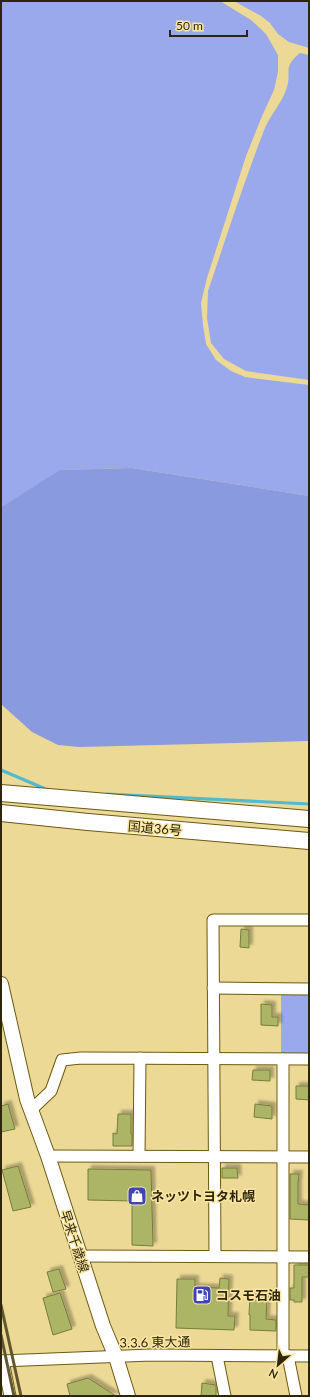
<svg xmlns="http://www.w3.org/2000/svg" width="310" height="1397" font-family="Lato,'Noto Sans JP',sans-serif">
  <style>
    .green { fill: #99a9ec }
    .forest { fill: #8a9ade }
    .lines { fill: none; stroke-linecap: round; stroke-linejoin: round }
    .stream { stroke: #4fbad0; stroke-width: 3 }
    .building { fill: #acb466; stroke: #777d3c; filter: url(#shadow) }
    .minor-casing { stroke: #6c5a12; stroke-width: 13 }
    .major-casing { stroke: #6c5a12; stroke-width: 16 }
    .highway-casing { stroke: #6c5a12; stroke-width: 18 }
    .minor { stroke: #fff; stroke-width: 11 }
    .major { stroke: #fff; stroke-width: 14 }
    .highway { stroke: #fff; stroke-width: 16 }
    .rail { stroke: #61562f; stroke-width: 3 }
    .labels { text-anchor: middle; dominant-baseline: central; stroke-width: 3; stroke-linejoin: round; paint-order: stroke }
    .street-label { font-size: 13px; fill: #2e260a; stroke: #fae6a1 }
    .poi-label { font-size: 13px; font-weight: bold; fill: #2e260a; stroke: #fae6a1; text-anchor: start }
  </style>
  <defs>
    <filter id="shadow"><feDropShadow dx="3.5" dy="-3.5" stdDeviation="1" flood-color="#0004"/></filter>
  </defs>
  <rect width="100%" height="100%" fill="#ecd995"/>
  <g class="green">
    <path d="M1 1H220L251 20 266 34 278 55V72L274 90 262 116 246 156 207 278 201 303 203 325 206 344 216 360 231 371 245 377 309 385V496L132 468 61 470 1 507Z"/>
    <path d="M234 1H309V48L289 42 278 34 270 23 261 16Z"/>
    <path d="M300 53 309 55V380L246 371 224 359 211 343 207 318 208 291C226 238 243 185 263 133 268 117 281 105 286 90 293 72 281 68 300 53Z"/>
    <path d="M309 994V1055H281V995Z"/>
  </g>
  <path class="forest" d="M132 468 309 496V741L79 747 58 745 32 732 1 704V507L60 470Z"/>
  <g class="lines">
    <g class="stream">
      <path d="M1 770 48 790"/>
      <path d="M107 794 309 804"/>
    </g>
  </g>
  <g class="building">
    <path d="M241 929 249 930V948L240 947Z"/>
    <path d="M261 1004 272 1005V1017H278V1026L261 1025Z"/>
    <path d="M253 1070H270V1081L252 1080Z"/>
    <path d="M296 1086H309V1100L296 1099Z"/>
    <path d="M8 1104 15 1129 1 1132V1106Z"/>
    <path d="M255 1104 272 1106V1119L254 1117Z"/>
    <path d="M118 1114H131V1134H132V1146H113V1133L117 1134Z"/>
    <path d="M18 1166 31 1207 13 1211 2 1170Z"/>
    <path d="M222 1168H237L238 1178H222Z"/>
    <path d="M88 1169 151 1170 153 1246 132 1245V1201L88 1200Z"/>
    <path d="M290 1174H299L298 1184V1204L309 1205V1220L290 1219Z"/>
    <path d="M294 1265H309V1277H302V1302H294V1300H290V1288H294Z"/>
    <path d="M59 1269 66 1289 53 1292 47 1272Z"/>
    <path d="M220 1278 229 1279 228 1316H235L234 1330 176 1328 177 1279H195V1287L219 1288Z"/>
    <path d="M60 1293 72 1329 53 1335 43 1298Z"/>
    <path d="M250 1295 267 1296 266 1319 276 1320V1331L250 1330V1315H249Z"/>
    <path d="M88 1378 116 1396H70L67 1384Z"/>
    <path d="M202 1383 216 1385V1396H201Z"/>
  </g>
  <g class="lines">
    <defs>
      <g id="minor">
        <path d="M213 988 309 989"/>
        <path d="M31 1110 51 1091 62 1060 81 1058 309 1059"/>
        <path d="M48 1156 309 1157"/>
        <path d="M139 1156 140 1058"/>
        <path d="M80 1256 309 1257"/>
        <path d="M215 1256 213 920H309"/>
        <path d="M217 1356 225 1396"/>
        <path d="M283 1356V1059"/>
        <path d="M288 1356 296 1396"/>
        <path d="M1 1361 151 1355 309 1356"/>
        <path d="M3 1361 10 1396"/>
      </g>
      <path id="major" d="M1 984 27 1099 48 1156 103 1326 116 1357 128 1396"/>
      <g id="highway">
        <path d="M1 793 309 819"/>
        <path d="M1 813 88 822 309 841"/>
      </g>
    </defs>
    <use href="#minor" class="minor-casing"/>
    <use href="#major" class="major-casing"/>
    <use href="#highway" class="highway-casing"/>
    <use href="#minor" class="minor"/>
    <use href="#major" class="major"/>
    <use href="#highway" class="highway"/>
    <g class="rail">
      <path d="M1 1305 21 1396"/>
      <path d="M1 1335 14 1396"/>
    </g>
  </g>
  <defs>
    <symbol id="shop-square" viewBox="-11 -11 22 22"><rect x="-9" y="-9" width="18" height="18" rx="4" fill="#3d45b9" stroke="#fae6a1"/><path d="M-5-2.5h2.3a2.7 3.5 0 0 1 5.4 0H5L5.5 6h-11ZM-1.5-2.5h3a1.5 2.3 0 0 0-3 0Z" fill="#fff"/></symbol>
    <symbol id="fuel-square" viewBox="-11 -11 22 22"><rect x="-9" y="-9" width="18" height="18" rx="4" fill="#3d45b9" stroke="#fae6a1"/><path d="M-5.5-6h7V0h2V4h1.3V-2.5L3-4.5l.8-.8L6-3V5H2.5V1h-1V6h-7ZM-4.2-4.7v3.2H.2V-4.7Z" fill="#fff"/></symbol>
  </defs>
  <g fill-rule="evenodd">
    <use href="#shop-square" x="126" y="1185" width="22" height="22"/>
    <use href="#fuel-square" x="191" y="1284" width="22" height="22"/>
  </g>
  <g class="labels">
    <g class="street-label">
      <text transform="translate(155 828) rotate(5)">国道36号</text>
      <text transform="translate(75 1241) rotate(72)">早来千歳線</text>
      <text transform="translate(155 1342) rotate(-1)">3.3.6 東大通</text>
    </g>
    <g class="poi-label">
      <text x="151" y="1196">ネッツトヨタ札幌</text>
      <text x="216" y="1295">コスモ石油</text>
    </g>
  </g>
  <rect width="310" height="1397" fill="none" stroke="#2e260a" stroke-width="4"/>
  <g transform="translate(278 1365) rotate(208)" stroke="#fae6a1" stroke-width="3" paint-order="stroke">
  <path d="M0-3L7 15L0 10L-7 15Z" fill="#2e260a"/>
  <text y="-6" font-size="11" font-weight="bold" text-anchor="middle" fill="#2e260a">N</text>
  </g>
  <path d="M170 30v6h77v-6" fill="none" stroke="#2e260a" stroke-width="2"/>
  <text x="176" y="30" font-size="12" fill="#2e260a" stroke="#fae6a1" stroke-width="3" paint-order="stroke">50 m</text>
</svg>
